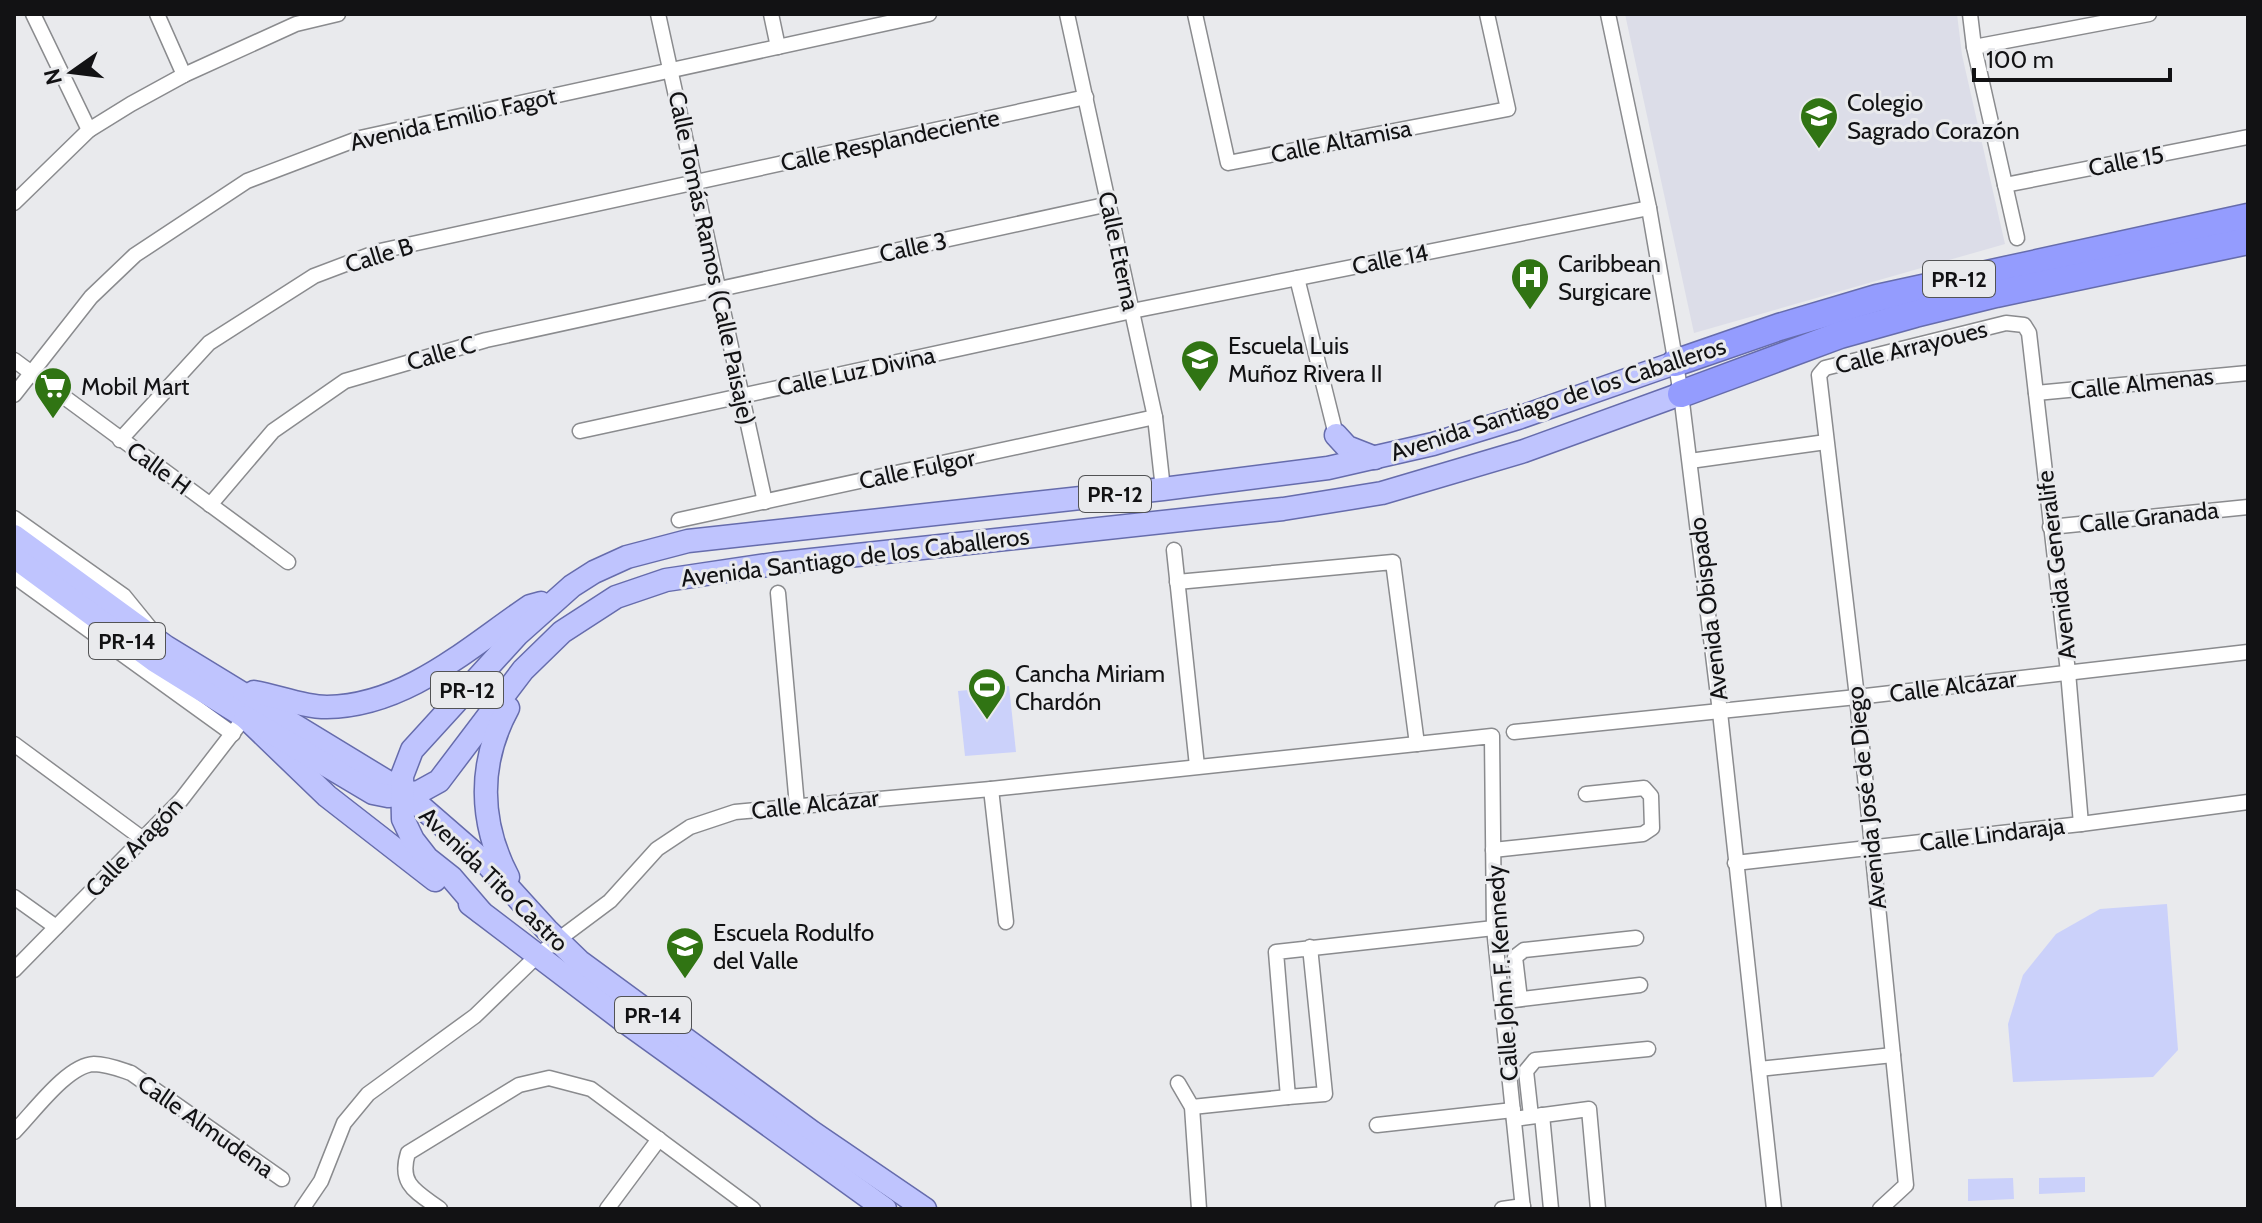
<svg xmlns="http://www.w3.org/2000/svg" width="2262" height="1223" font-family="Cabin,sans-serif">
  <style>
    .built { fill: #dcdde8 }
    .green { fill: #cbd1fa }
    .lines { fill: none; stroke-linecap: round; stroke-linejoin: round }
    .minor-casing { stroke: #8a8b8e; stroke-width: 17 }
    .primary-casing { stroke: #666cac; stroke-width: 25 }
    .motorway-casing { stroke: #666cac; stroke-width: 29 }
    .minor { stroke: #fff; stroke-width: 14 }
    .primary { stroke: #bfc4fe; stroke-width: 22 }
    .motorway { stroke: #949cfe; stroke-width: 26 }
    .labels { text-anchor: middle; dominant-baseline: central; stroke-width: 6; stroke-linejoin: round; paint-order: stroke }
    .shield { fill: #e9eaed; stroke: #525355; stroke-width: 2 }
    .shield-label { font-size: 22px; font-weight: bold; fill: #121214 }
    .poi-label { font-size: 24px; fill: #121214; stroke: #e9eaed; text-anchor: start }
    .street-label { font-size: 24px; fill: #121214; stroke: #e9eaed }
  </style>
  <rect width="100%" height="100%" fill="#e9eaed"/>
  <path class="built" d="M1625 14H1957L1962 55 2005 244 1694 333Z"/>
  <g class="green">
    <path d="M1009 686 1016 752 965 756 958 691Z"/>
    <path d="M2167 904 2178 1050 2153 1077 2013 1082 2008 1024 2023 975 2056 934 2100 909Z"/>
    <path d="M2085 1177V1192L2039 1194V1178Z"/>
    <path d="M2013 1178 2014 1199 1968 1201V1179Z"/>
  </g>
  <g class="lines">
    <defs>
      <g id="minor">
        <path d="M33 14 89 130"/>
        <path d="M157 14 184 75"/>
        <path d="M658 14 765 502"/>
        <path d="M771 14 778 47"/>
        <path d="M1067 14 1155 417 1163 489"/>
        <path d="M1195 14 1228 163 1508 109 1487 14"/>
        <path d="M1608 14 1649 208 1681 394 1720 712 1774 1209"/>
        <path d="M1970 14 1974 47 2017 238"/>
        <path d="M1974 47 2149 14"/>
        <path d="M2005 185 2248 137"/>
        <path d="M14 203 89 130 131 104 184 75 296 24 338 14"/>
        <path d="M1297 278 1336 435"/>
        <path d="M14 360 288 562"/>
        <path d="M2036 393 2248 373"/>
        <path d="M14 395 91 297 135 255 247 181 360 138 929 14"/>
        <path d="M580 431 1132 311 1649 208"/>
        <path d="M120 440 209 343 314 276 380 251 1086 97"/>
        <path d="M1690 461 1826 442"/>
        <path d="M210 505 273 431 345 381 486 340 1109 204"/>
        <path d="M14 518 124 596 150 628"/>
        <path d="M679 520 1155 417"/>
        <path d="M2050 527 2248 507"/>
        <path d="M1174 550 1197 766"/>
        <path d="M14 576 233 734"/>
        <path d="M1177 582 1393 562 1417 744"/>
        <path d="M778 593 797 806"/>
        <path d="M1514 732 1857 697 2248 652"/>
        <path d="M14 744 143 839"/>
        <path d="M991 789 1006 922"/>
        <path d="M1493 850 1643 834 1652 828 1651 796 1644 788 1586 794"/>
        <path d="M1735 863 2081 824 2248 802"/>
        <path d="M14 897 56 927"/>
        <path d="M1310 947 1325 1094 1288 1097 1276 952 1494 928"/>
        <path d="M14 970 181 800 245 717"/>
        <path d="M1520 999 1515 957 1524 950 1636 938"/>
        <path d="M1514 1000 1640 985"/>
        <path d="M1759 1069 1893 1055"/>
        <path d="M1178 1083 1192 1107 1199 1209"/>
        <path d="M1192 1107 1288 1097"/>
        <path d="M1542 1115 1551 1209"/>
        <path d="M1531 1116 1526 1071 1535 1060 1648 1049"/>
        <path d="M1514 1119 1589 1109 1598 1209"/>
        <path d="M1377 1125 1513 1110"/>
        <path d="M14 1132C33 1113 67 1065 94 1064 107 1064 119 1069 131 1073L282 1179"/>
        <path d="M302 1209 321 1181 344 1123 368 1094 475 1016 539 954 610 901 657 849 690 827 735 812 991 789 1492 736 1494 928 1523 1209"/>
        <path d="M440 1209C417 1192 398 1185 408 1153L519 1085 549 1078 591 1089 753 1209"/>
        <path d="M607 1209 659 1139"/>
        <path d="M1502 1209 1523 1206"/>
        <path d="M1880 1209 1906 1185 1857 697 1819 375 1825 368 2006 323 2024 325 2029 333 2068 672 2081 824"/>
      </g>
      <g id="primary">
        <path d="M1336 435 1347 447 1375 458"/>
        <path d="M14 536 166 647 404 792 488 865 547 930 579 961 812 1132 925 1209"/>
        <path d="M14 557 155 661 245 717 327 796 435 880"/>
        <path d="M254 692C278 696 302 707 327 707 406 706 468 648 530 606L541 603"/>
        <path d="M245 717 373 793 388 796 419 792 439 781 523 670 562 632 616 597 666 580 774 564 1283 509 1382 493 1524 451 1681 394"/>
        <path d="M508 877C479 822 478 763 508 708"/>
        <path d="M470 904 620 1018 885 1209"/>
        <path d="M481 912 451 877 427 858 413 840 403 819 402 776 412 750 517 635 572 586 594 572 627 557 688 541 1163 489 1328 468 1433 444 1518 418 1675 363"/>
      </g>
      <g id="motorway">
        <path d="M1675 363 1779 327 1877 298 2248 217"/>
        <path d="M1681 394 1840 335 1915 314 1996 294 2248 241"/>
      </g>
    </defs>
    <use href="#minor" class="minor-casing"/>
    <use href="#primary" class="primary-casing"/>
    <use href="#motorway" class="motorway-casing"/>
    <use href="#minor" class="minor"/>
    <use href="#primary" class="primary"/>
    <use href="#motorway" class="motorway"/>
  </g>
  <defs>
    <symbol id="university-pin" viewBox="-11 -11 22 30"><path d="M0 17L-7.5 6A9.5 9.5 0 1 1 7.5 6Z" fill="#307413" stroke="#e9eaed"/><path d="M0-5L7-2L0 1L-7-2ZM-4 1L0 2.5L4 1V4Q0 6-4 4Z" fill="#fff"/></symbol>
    <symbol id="hospital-pin" viewBox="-11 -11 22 30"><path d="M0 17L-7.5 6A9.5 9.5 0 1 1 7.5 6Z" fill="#307413" stroke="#e9eaed"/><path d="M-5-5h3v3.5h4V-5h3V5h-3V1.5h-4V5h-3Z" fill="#fff"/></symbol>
    <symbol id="school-pin" viewBox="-11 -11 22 30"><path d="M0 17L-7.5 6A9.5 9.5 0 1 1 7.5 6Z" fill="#307413" stroke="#e9eaed"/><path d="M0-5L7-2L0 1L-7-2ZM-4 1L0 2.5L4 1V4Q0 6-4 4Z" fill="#fff"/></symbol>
    <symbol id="supermarket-pin" viewBox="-11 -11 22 30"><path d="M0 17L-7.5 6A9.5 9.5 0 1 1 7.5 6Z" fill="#307413" stroke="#e9eaed"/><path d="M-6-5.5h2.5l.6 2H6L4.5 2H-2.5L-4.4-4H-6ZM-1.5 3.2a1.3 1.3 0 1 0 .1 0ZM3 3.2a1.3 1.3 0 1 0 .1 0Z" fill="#fff"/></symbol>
    <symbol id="stadium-pin" viewBox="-11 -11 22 30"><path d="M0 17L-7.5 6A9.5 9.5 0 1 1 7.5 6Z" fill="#307413" stroke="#e9eaed"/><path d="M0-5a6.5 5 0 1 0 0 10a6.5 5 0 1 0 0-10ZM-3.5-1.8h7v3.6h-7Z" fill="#fff"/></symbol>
  </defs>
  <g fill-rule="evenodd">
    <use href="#university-pin" x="1797" y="94" width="44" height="60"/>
    <use href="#hospital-pin" x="1508" y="255" width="44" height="60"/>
    <use href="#school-pin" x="1178" y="337" width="44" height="60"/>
    <use href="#supermarket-pin" x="31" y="364" width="44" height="60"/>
    <use href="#stadium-pin" x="965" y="665" width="44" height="60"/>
    <use href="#school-pin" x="663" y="924" width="44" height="60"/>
  </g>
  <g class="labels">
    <g class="shield">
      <rect x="1923" y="261" width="72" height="36" rx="6"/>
      <rect x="1079" y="476" width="72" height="36" rx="6"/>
      <rect x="89" y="623" width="76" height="36" rx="6"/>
      <rect x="431" y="672" width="72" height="36" rx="6"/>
      <rect x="615" y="997" width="76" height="36" rx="6"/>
    </g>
    <g class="shield-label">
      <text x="1959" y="279">PR-12</text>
      <text x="1115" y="494">PR-12</text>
      <text x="127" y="641">PR-14</text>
      <text x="467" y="690">PR-12</text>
      <text x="653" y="1015">PR-14</text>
    </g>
    <g class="poi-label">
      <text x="1847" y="102">Colegio<tspan x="1847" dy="28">Sagrado Corazón</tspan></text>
      <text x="1558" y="263">Caribbean<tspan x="1558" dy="28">Surgicare</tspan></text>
      <text x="1228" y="345">Escuela Luis<tspan x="1228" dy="28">Muñoz Rivera II</tspan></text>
      <text x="81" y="386">Mobil Mart</text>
      <text x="1015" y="673">Cancha Miriam<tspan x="1015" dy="28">Chardón</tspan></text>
      <text x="713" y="932">Escuela Rodulfo<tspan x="713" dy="28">del Valle</tspan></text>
    </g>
    <g class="street-label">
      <text transform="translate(453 119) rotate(-13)">Avenida Emilio Fagot</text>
      <text transform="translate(890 140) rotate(-12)">Calle Resplandeciente</text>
      <text transform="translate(1341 141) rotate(-11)">Calle Altamisa</text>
      <text transform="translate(2126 161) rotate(-11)">Calle 15</text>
      <text transform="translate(913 247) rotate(-12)">Calle 3</text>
      <text transform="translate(1119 251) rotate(78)">Calle Eterna</text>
      <text transform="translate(379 255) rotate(-17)">Calle B</text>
      <text transform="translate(712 258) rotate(78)">Calle Tomás Ramos (Calle Paisaje)</text>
      <text transform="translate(1390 259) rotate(-11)">Calle 14</text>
      <text transform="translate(1911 347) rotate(-14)">Calle Arrayoues</text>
      <text transform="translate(441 353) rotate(-16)">Calle C</text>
      <text transform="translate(856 371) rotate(-12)">Calle Luz Divina</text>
      <text transform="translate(2142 383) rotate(-6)">Calle Almenas</text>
      <text transform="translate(1558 399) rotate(-18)">Avenida Santiago de los Caballeros</text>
      <text transform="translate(159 468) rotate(36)">Calle H</text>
      <text transform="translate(917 469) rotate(-12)">Calle Fulgor</text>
      <text transform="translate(2149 517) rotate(-6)">Calle Granada</text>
      <text transform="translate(855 557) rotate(-7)">Avenida Santiago de los Caballeros</text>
      <text transform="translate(2056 565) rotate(-97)">Avenida Generalife</text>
      <text transform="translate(1708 609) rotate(-97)">Avenida Obispado</text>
      <text transform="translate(1953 686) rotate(-7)">Calle Alcázar</text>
      <text transform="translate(1866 798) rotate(-96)">Avenida José de Diego</text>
      <text transform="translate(815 804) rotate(-6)">Calle Alcázar</text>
      <text transform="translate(1992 834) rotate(-7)">Calle Lindaraja</text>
      <text transform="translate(134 847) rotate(-46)">Calle Aragón</text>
      <text transform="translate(494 879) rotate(44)">Avenida Tito Castro</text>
      <text transform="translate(1502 973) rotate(-94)">Calle John F. Kennedy</text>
      <text transform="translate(206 1126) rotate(35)">Calle Almudena</text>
    </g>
  </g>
  <rect width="2262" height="1223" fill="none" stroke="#121214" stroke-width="32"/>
  <g transform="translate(72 72) rotate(256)" stroke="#e9eaed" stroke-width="6" paint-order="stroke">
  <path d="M0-6L14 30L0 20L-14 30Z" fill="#121214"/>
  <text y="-12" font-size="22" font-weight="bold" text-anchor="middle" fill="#121214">N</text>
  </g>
  <path d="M1974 68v12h196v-12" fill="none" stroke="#121214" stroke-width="4"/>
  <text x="1986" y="68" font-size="24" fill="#121214" stroke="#e9eaed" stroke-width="6" paint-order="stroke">100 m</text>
</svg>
